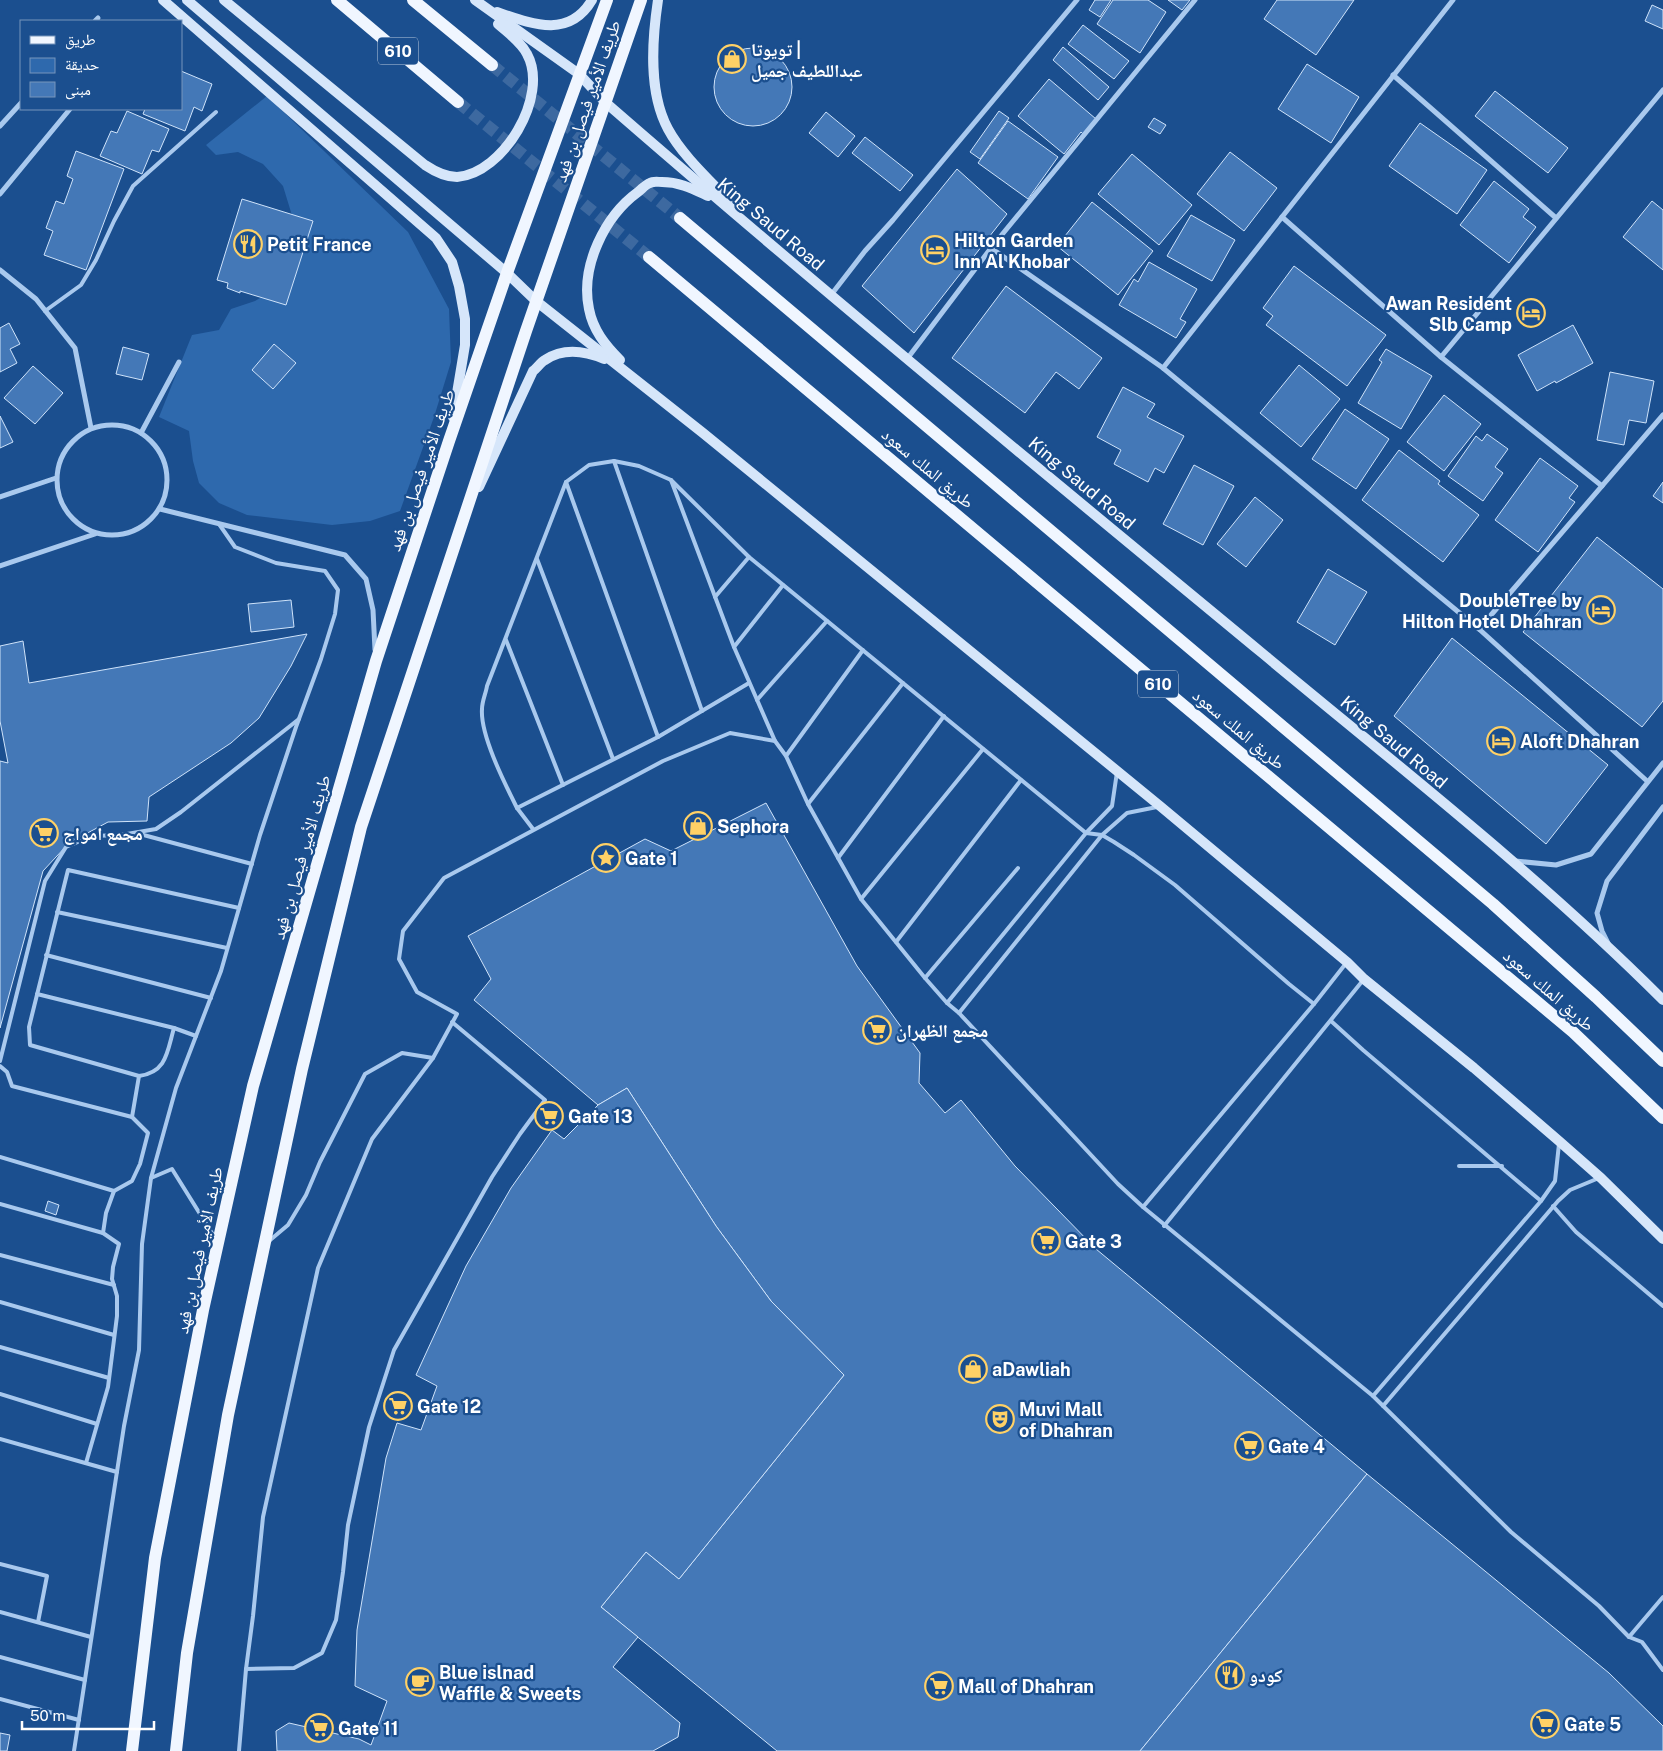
<svg xmlns="http://www.w3.org/2000/svg" width="1663" height="1751" font-family="'Public Sans','Noto Naskh Arabic',sans-serif">
  <style>
    .green { fill: #2e69ad }
    .building { fill: #4478b7; stroke: #cfe3fa }
    .lines { fill: none; stroke-linecap: round; stroke-linejoin: round }
    .primary-tunnel { stroke: #3d69a0; stroke-width: 12; stroke-dasharray: 12 6; stroke-linecap: butt }
    .service { stroke: #a9c9ee; stroke-width: 4 }
    .minor { stroke: #a9c9ee; stroke-width: 5 }
    .secondary { stroke: #d6e6fa; stroke-width: 10 }
    .primary { stroke: #f0f6ff; stroke-width: 12 }
    .labels { text-anchor: middle; dominant-baseline: central; stroke-width: 4.5; stroke-linejoin: round; paint-order: stroke }
    .shield { fill: #1b4f8f; stroke: #bbcadd; stroke-width: 1 }
    .shield-label { font-size: 16px; font-weight: bold; fill: #fff }
    .poi-label { font-size: 18px; font-weight: bold; fill: #fff; stroke: #1b4f8f; text-anchor: start }
    .street-label { font-size: 18px; fill: #fff; stroke: #1b4f8f }
  </style>
  <rect width="100%" height="100%" fill="#1b4f8f"/>
  <path class="green" d="M267 96 408 232 449 309 451 362 434 417 400 511 370 521 332 525 247 515 219 503 199 483 193 461 189 431 159 417 192 335 219 330 231 309 255 301 275 289 294 222 283 186 263 164 238 152 216 155 206 145Z"/>
  <g class="building">
    <path d="M1095 0H1111L1100 17 1089 10Z"/>
    <path d="M1113 0H1148L1166 12 1140 53 1097 24Z"/>
    <path d="M1168 0H1190L1182 10Z"/>
    <path d="M1277 0H1354L1316 55 1264 19Z"/>
    <path d="M1652 5 1663 10V29L1645 21Z"/>
    <path d="M1083 25 1129 61 1114 79 1068 44Z"/>
    <path d="M1063 47 1109 87 1098 100 1053 60Z"/>
    <circle cx="753" cy="87" r="39"/>
    <path d="M1307 64 1359 97 1331 143 1278 109Z"/>
    <path d="M181 71 212 84 202 111 194 107 185 131 143 114 145 109H181Z"/>
    <path d="M1049 79 1096 119 1083 134 1081 132 1064 154 1018 116Z"/>
    <path d="M1495 91 1568 148 1548 173 1475 116Z"/>
    <path d="M127 111 169 129 159 152 152 150 142 174 100 156 111 131 117 133Z"/>
    <path d="M999 111 1009 118 980 159 970 152Z"/>
    <path d="M826 112 855 136 838 157 809 133Z"/>
    <path d="M1154 118 1166 125 1160 134 1148 127Z"/>
    <path d="M1008 121 1058 157 1028 199 978 163Z"/>
    <path d="M1420 123 1487 170 1457 214 1389 166Z"/>
    <path d="M865 137 913 175 900 191 852 153Z"/>
    <path d="M76 151 124 169 86 270 44 255 53 231 46 228 56 201 64 204 73 179 67 176Z"/>
    <path d="M1230 152 1277 188 1244 231 1197 194Z"/>
    <path d="M1132 154 1192 205 1159 245 1098 194Z"/>
    <path d="M957 169 1007 214 914 333 862 286Z"/>
    <path d="M1494 181 1529 209 1523 217 1536 227 1509 263 1460 225Z"/>
    <path d="M242 199 313 221 286 305 240 291V293L227 288 228 283 217 280Z"/>
    <path d="M1652 201 1663 210V270L1623 237Z"/>
    <path d="M1092 202 1153 251 1118 295 1057 246Z"/>
    <path d="M1191 215 1235 240 1212 281 1167 256Z"/>
    <path d="M1149 262 1197 289 1180 319 1186 322 1176 338 1119 305 1134 279 1138 282Z"/>
    <path d="M1294 266 1386 335 1347 386 1266 325 1273 316 1263 308Z"/>
    <path d="M1006 286 1102 358 1079 389 1056 372 1025 413 952 358Z"/>
    <path d="M9 323 20 344 10 349 17 363 0 372V328Z"/>
    <path d="M1573 325 1593 363 1556 383 1555 381 1537 391 1518 355Z"/>
    <path d="M274 344 296 363 273 389 252 370Z"/>
    <path d="M123 347 149 354 142 380 116 374Z"/>
    <path d="M1386 349 1432 376 1401 429 1358 403 1382 362 1379 360Z"/>
    <path d="M1299 365 1340 399 1301 447 1260 413Z"/>
    <path d="M33 366 63 393 35 424 4 398Z"/>
    <path d="M1610 372 1654 381 1646 423 1629 420 1624 445 1597 440Z"/>
    <path d="M1123 387 1155 404 1147 417 1184 436 1164 473 1155 468 1148 482 1114 464 1121 450 1097 437Z"/>
    <path d="M1444 395 1481 424 1444 471 1407 442Z"/>
    <path d="M1345 409 1389 439 1356 489 1312 459Z"/>
    <path d="M0 416 13 442 0 448Z"/>
    <path d="M1487 434 1508 449 1495 467 1503 473 1483 501 1448 476 1476 436 1482 441Z"/>
    <path d="M1399 450 1440 481 1438 484 1479 515 1443 562 1362 500Z"/>
    <path d="M1540 458 1578 486 1569 498 1575 502 1538 552 1495 520Z"/>
    <path d="M1194 465 1234 486 1203 545 1163 524Z"/>
    <path d="M1663 482V503L1653 496Z"/>
    <path d="M1255 497 1283 520 1246 567 1217 544Z"/>
    <path d="M1597 537 1663 589V701L1642 727 1523 632Z"/>
    <path d="M1328 569 1367 592 1335 645 1297 622Z"/>
    <path d="M291 600 294 627 251 632 248 604Z"/>
    <path d="M307 634 291 666 259 718 231 743 149 797 147 821 108 822 69 843 43 871 0 1028V761L8 763 0 721V646L23 641 29 683Z"/>
    <path d="M1452 638 1608 765 1546 844 1394 716Z"/>
    <path d="M766 803 857 966 920 1053 919 1083 945 1113 961 1100 1015 1166 1096 1249 1367 1474 1140 1751H777L601 1607 646 1552 679 1579 844 1375 771 1301 716 1226 627 1088 598 1105 474 1000 491 979 468 936 645 839 671 851Z"/>
    <path d="M627 1088 716 1226 771 1301 844 1375 679 1579 646 1552 601 1607 638 1637 613 1667 680 1723 678 1737 653 1751H277L276 1731 289 1723 359 1739 371 1745 387 1701 355 1686 357 1630 386 1458 397 1423 421 1430 437 1386 416 1375 466 1266 511 1188 552 1130 564 1139 598 1105Z"/>
    <path d="M48 1201 59 1205 56 1215 45 1211Z"/>
    <path d="M1367 1474 1609 1673 1663 1726V1751H1140Z"/>
    <path d="M0 1733 10 1735 7 1751H0Z"/>
  </g>
  <g class="lines">
    <g class="primary-tunnel">
      <path d="M492 65 680 218"/>
      <path d="M458 102 649 257"/>
    </g>
    <g class="service">
      <path d="M45 311 81 285 96 260 114 221 133 186 216 112"/>
      <path d="M614 461 702 711"/>
      <path d="M671 480 734 647 775 741 786 756 808 804 861 899 925 978 947 1003 959 1013 1118 1184 1143 1207 1373 1396 1511 1532 1599 1606 1629 1637 1642 1642 1663 1670"/>
      <path d="M566 482 658 737"/>
      <path d="M537 559 613 759"/>
      <path d="M715 597 749 557"/>
      <path d="M506 640 563 785"/>
      <path d="M734 647 783 585"/>
      <path d="M749 683 658 737 517 808C505 784 480 735 482 709 482 701 486 693 487 686L566 482 589 465 614 461 639 466 671 480 749 557 1086 833 1102 835 1114 842 1134 855 1175 885 1289 984 1314 1004"/>
      <path d="M757 700 827 621"/>
      <path d="M786 756 863 650"/>
      <path d="M808 804 903 683"/>
      <path d="M517 808 533 829"/>
      <path d="M136 833 252 864"/>
      <path d="M838 858 944 716"/>
      <path d="M861 899 983 749"/>
      <path d="M57 912 227 948"/>
      <path d="M896 942 1021 780"/>
      <path d="M46 955 211 998"/>
      <path d="M925 978 1018 868"/>
      <path d="M37 994 174 1028"/>
      <path d="M947 1003 1086 833 1112 806 1117 772"/>
      <path d="M959 1013 1102 835 1127 813 1157 807"/>
      <path d="M1331 1021 1363 1050 1541 1201"/>
      <path d="M0 1061 45 881 66 847 92 836 121 835 156 829 181 812 299 719"/>
      <path d="M0 1066 7 1072 12 1086 132 1117 148 1133 140 1164 132 1181 114 1191 106 1213 103 1233 119 1244 113 1267 112 1279 117 1296V1316L108 1387 86 1463"/>
      <path d="M139 1076 30 1045 29 1027 68 870 239 908"/>
      <path d="M132 1117 139 1076C167 1072 167 1052 174 1028L196 1036"/>
      <path d="M0 1157 114 1191"/>
      <path d="M1459 1166H1502"/>
      <path d="M151 1178 172 1169 215 1238"/>
      <path d="M0 1204 103 1233"/>
      <path d="M1553 1206 1576 1232 1663 1306"/>
      <path d="M1143 1207 1314 1004 1347 962"/>
      <path d="M1164 1226 1364 979"/>
      <path d="M269 1241 288 1225 306 1195 320 1162 365 1074 402 1053 433 1058"/>
      <path d="M0 1255 114 1285"/>
      <path d="M0 1302 114 1335"/>
      <path d="M0 1347 109 1378"/>
      <path d="M0 1394 97 1424"/>
      <path d="M1373 1396 1541 1201 1555 1181 1559 1144"/>
      <path d="M1383 1406 1558 1201 1570 1190 1599 1178"/>
      <path d="M0 1439 117 1472"/>
      <path d="M0 1564 47 1576 38 1622"/>
      <path d="M0 1612 91 1637"/>
      <path d="M1629 1637 1663 1597"/>
      <path d="M0 1657 85 1680"/>
      <path d="M246 1669 294 1668 322 1653 336 1620 343 1572 348 1525 369 1427 394 1350 492 1177 520 1134 545 1100 452 1022"/>
      <path d="M0 1699 79 1720"/>
      <path d="M74 1751 124 1426 139 1350 142 1244 151 1178 176 1088 221 971 260 835 296 727 321 659 335 614 338 590 325 571 276 563 235 547 219 524"/>
      <path d="M239 1751 246 1669 253 1616 263 1517 318 1268 372 1139 433 1058 457 1014 417 992 399 959 403 931 444 878 663 761 730 733 775 741"/>
    </g>
    <g class="minor">
      <path d="M95 21 98 18"/>
      <path d="M1393 75 1556 218"/>
      <path d="M0 126 21 103"/>
      <path d="M0 194 70 109"/>
      <path d="M1282 217 1441 357 1602 486"/>
      <path d="M991 248 1163 368 1479 629 1647 781"/>
      <path d="M0 270 36 299 75 348 91 428"/>
      <path d="M831 295 865 251 893 220 1077 0"/>
      <path d="M1441 357 1663 90"/>
      <path d="M907 359 991 248 1195 0"/>
      <path d="M1163 368 1453 0"/>
      <circle cx="112" cy="480" r="55"/>
      <path d="M141 433 179 362"/>
      <path d="M0 497 56 478"/>
      <path d="M160 509 345 555 366 579 373 610 375 650"/>
      <path d="M0 566 95 534"/>
      <path d="M1479 629 1663 415"/>
      <path d="M1515 861 1556 865 1591 854 1663 763"/>
      <path d="M1608 943 1602 931 1597 913 1607 881 1663 807"/>
    </g>
    <g class="secondary">
      <path d="M163 0 436 238 452 262 459 286 465 319V345L453 417"/>
      <path d="M187 0 507 273 536 301 703 433 1160 806 1347 962 1364 979 1474 1068 1559 1141 1601 1178 1663 1239"/>
      <path d="M224 0 425 165C434 171 445 177 457 177 503 174 550 96 527 54 521 42 508 33 498 24"/>
      <path d="M475 0 579 74 605 102C821 290 1042 471 1262 653 1398 766 1538 875 1663 1000"/>
      <path d="M658 0C652 40 648 92 668 129 683 157 714 184 736 208"/>
      <path d="M497 12C532 24 569 39 592 0"/>
      <path d="M620 360C605 345 593 330 589 309 580 266 605 216 638 192 642 189 646 184 650 183 653 181 658 182 662 182 680 182 693 189 708 196"/>
      <path d="M479 487 533 371C537 368 541 362 545 360 563 348 585 351 604 359"/>
    </g>
    <g class="primary">
      <path d="M337 0 458 102"/>
      <path d="M413 0 492 65"/>
      <path d="M680 218 1493 904 1596 997 1663 1061"/>
      <path d="M649 257 1573 1032 1663 1118"/>
      <path d="M132 1751 155 1558 203 1310 253 1086 376 661 449 441 507 273 607 0"/>
      <path d="M176 1751 187 1653 228 1415 302 1069 361 827 526 331 641 0"/>
    </g>
  </g>
  <defs>
    <symbol id="shop-ring" viewBox="-11 -11 22 22"><circle r="9.5" fill="#1b4f8f" stroke="#ffd166" stroke-width="1.5"/><path d="M-5-2.5h2.3a2.7 3.5 0 0 1 5.4 0H5L5.5 6h-11ZM-1.5-2.5h3a1.5 2.3 0 0 0-3 0Z" fill="#ffd166"/></symbol>
    <symbol id="restaurant-ring" viewBox="-11 -11 22 22"><circle r="9.5" fill="#1b4f8f" stroke="#ffd166" stroke-width="1.5"/><path d="M-5-6h1v4h1v-4h1v4h1v-4h1v5L-1.5 .5V6h-2V.5L-5-1ZM5-6V6H3V1.5H1.5Q1.5-4 5-6Z" fill="#ffd166"/></symbol>
    <symbol id="hotel-ring" viewBox="-11 -11 22 22"><circle r="9.5" fill="#1b4f8f" stroke="#ffd166" stroke-width="1.5"/><path d="M-6-4.5h1.5V1H6V5H4.5V3h-9V5H-6ZM-4 0a1.8 1.8 0 1 1 3.6 0ZM.5 0V-2.5h3Q6-2.5 6 0Z" fill="#ffd166"/></symbol>
    <symbol id="supermarket-ring" viewBox="-11 -11 22 22"><circle r="9.5" fill="#1b4f8f" stroke="#ffd166" stroke-width="1.5"/><path d="M-6-5.5h2.5l.6 2H6L4.5 2H-2.5L-4.4-4H-6ZM-1.5 3.2a1.3 1.3 0 1 0 .1 0ZM3 3.2a1.3 1.3 0 1 0 .1 0Z" fill="#ffd166"/></symbol>
    <symbol id="sight-ring" viewBox="-11 -11 22 22"><circle r="9.5" fill="#1b4f8f" stroke="#ffd166" stroke-width="1.5"/><path d="M0-6L1.8-2.2L6-1.7L2.9 1.2L3.7 5.4L0 3.3L-3.7 5.4L-2.9 1.2L-6-1.7L-1.8-2.2Z" fill="#ffd166"/></symbol>
    <symbol id="theatre-ring" viewBox="-11 -11 22 22"><circle r="9.5" fill="#1b4f8f" stroke="#ffd166" stroke-width="1.5"/><path d="M-5-5.5Q0-4 5-5.5V0Q5 5 0 6Q-5 5-5 0ZM-3.3-2.5H-1v1.5H-3.3ZM1-2.5H3.3v1.5H1ZM-2.8 1Q0 5.5 2.8 1Z" fill="#ffd166"/></symbol>
    <symbol id="cafe-ring" viewBox="-11 -11 22 22"><circle r="9.5" fill="#1b4f8f" stroke="#ffd166" stroke-width="1.5"/><path d="M-5.5-4.5H6V0H3Q3 3.5 0 3.5H-2.5Q-5.5 3.5-5.5 0ZM3-3.2v2h1.7v-2ZM-6 4.5H4V6H-6Z" fill="#ffd166"/></symbol>
  </defs>
  <g fill-rule="evenodd">
    <use href="#shop-ring" x="716" y="43" width="32" height="32"/>
    <use href="#restaurant-ring" x="232" y="228" width="32" height="32"/>
    <use href="#hotel-ring" x="919" y="234" width="32" height="32"/>
    <use href="#hotel-ring" x="1515" y="297" width="32" height="32"/>
    <use href="#hotel-ring" x="1585" y="594" width="32" height="32"/>
    <use href="#hotel-ring" x="1485" y="725" width="32" height="32"/>
    <use href="#shop-ring" x="682" y="810" width="32" height="32"/>
    <use href="#supermarket-ring" x="28" y="817" width="32" height="32"/>
    <use href="#sight-ring" x="590" y="842" width="32" height="32"/>
    <use href="#supermarket-ring" x="861" y="1014" width="32" height="32"/>
    <use href="#supermarket-ring" x="533" y="1100" width="32" height="32"/>
    <use href="#supermarket-ring" x="1030" y="1225" width="32" height="32"/>
    <use href="#shop-ring" x="957" y="1353" width="32" height="32"/>
    <use href="#supermarket-ring" x="382" y="1390" width="32" height="32"/>
    <use href="#theatre-ring" x="984" y="1403" width="32" height="32"/>
    <use href="#supermarket-ring" x="1233" y="1430" width="32" height="32"/>
    <use href="#restaurant-ring" x="1214" y="1659" width="32" height="32"/>
    <use href="#cafe-ring" x="404" y="1666" width="32" height="32"/>
    <use href="#supermarket-ring" x="923" y="1670" width="32" height="32"/>
    <use href="#supermarket-ring" x="1529" y="1708" width="32" height="32"/>
    <use href="#supermarket-ring" x="303" y="1712" width="32" height="32"/>
  </g>
  <g class="labels">
    <g class="shield">
      <rect x="378" y="37.5" width="40" height="27" rx="4"/>
      <rect x="1138" y="670.5" width="40" height="27" rx="4"/>
    </g>
    <g class="shield-label">
      <text x="398" y="51">610</text>
      <text x="1158" y="684">610</text>
    </g>
    <g class="poi-label">
      <text x="751" y="49">تويوتا |<tspan x="751" dy="21">عبداللطيف جميل</tspan></text>
      <text x="954" y="240">Hilton Garden<tspan x="954" dy="21">Inn Al Khobar</tspan></text>
      <text x="267" y="244">Petit France</text>
      <text x="1512" y="303" text-anchor="end">Awan Resident<tspan x="1512" dy="21">Slb Camp</tspan></text>
      <text x="1582" y="600" text-anchor="end">DoubleTree by<tspan x="1582" dy="21">Hilton Hotel Dhahran</tspan></text>
      <text x="1520" y="741">Aloft Dhahran</text>
      <text x="717" y="826">Sephora</text>
      <text x="63" y="833">مجمع امواج</text>
      <text x="625" y="858">Gate 1</text>
      <text x="896" y="1030">مجمع الظهران</text>
      <text x="568" y="1116">Gate 13</text>
      <text x="1065" y="1241">Gate 3</text>
      <text x="992" y="1369">aDawliah</text>
      <text x="417" y="1406">Gate 12</text>
      <text x="1019" y="1409">Muvi Mall<tspan x="1019" dy="21">of Dhahran</tspan></text>
      <text x="1268" y="1446">Gate 4</text>
      <text x="439" y="1672">Blue islnad<tspan x="439" dy="21">Waffle &amp; Sweets</tspan></text>
      <text x="1249" y="1675">كودو</text>
      <text x="958" y="1686">Mall of Dhahran</text>
      <text x="1564" y="1724">Gate 5</text>
      <text x="338" y="1728">Gate 11</text>
    </g>
    <g class="street-label">
      <text transform="translate(587 101) rotate(-71)">طريف الأمير فيصل بن فهد</text>
      <text transform="translate(771 224) rotate(40)">King Saud Road</text>
      <text transform="translate(928 468) rotate(40)">طريق الملك سعود</text>
      <text transform="translate(421 470) rotate(-71)">طريف الأمير فيصل بن فهد</text>
      <text transform="translate(1082 483) rotate(40)">King Saud Road</text>
      <text transform="translate(1239 729) rotate(40)">طريق الملك سعود</text>
      <text transform="translate(1394 742) rotate(40)">King Saud Road</text>
      <text transform="translate(301 857) rotate(-74)">طريف الأمير فيصل بن فهد</text>
      <text transform="translate(1549 990) rotate(41)">طريق الملك سعود</text>
      <text transform="translate(199 1250) rotate(-78)">طريف الأمير فيصل بن فهد</text>
    </g>
  </g>
  <rect x="20" y="20" width="162" height="90" fill="#1b4f8f" stroke="#7695bc"/>
  <rect x="30" y="36" width="25" height="8" fill="#f0f6ff" stroke="#7695bc"/>
  <text x="65" y="45" font-size="15" fill="#ffffff">طريق</text>
  <rect x="30" y="58" width="25" height="15" fill="#2e69ad" stroke="#7695bc"/>
  <text x="65" y="70" font-size="15" fill="#ffffff">حديقة</text>
  <rect x="30" y="82" width="25" height="15" fill="#4478b7" stroke="#7695bc"/>
  <text x="65" y="95" font-size="15" fill="#ffffff">مبنى</text>
  <path d="M22 1721v8h132v-8" fill="none" stroke="#ffffff" stroke-width="2.5"/>
  <text x="30" y="1721" font-size="15" fill="#ffffff" stroke="#1b4f8f" stroke-width="4" paint-order="stroke">50 m</text>
</svg>
